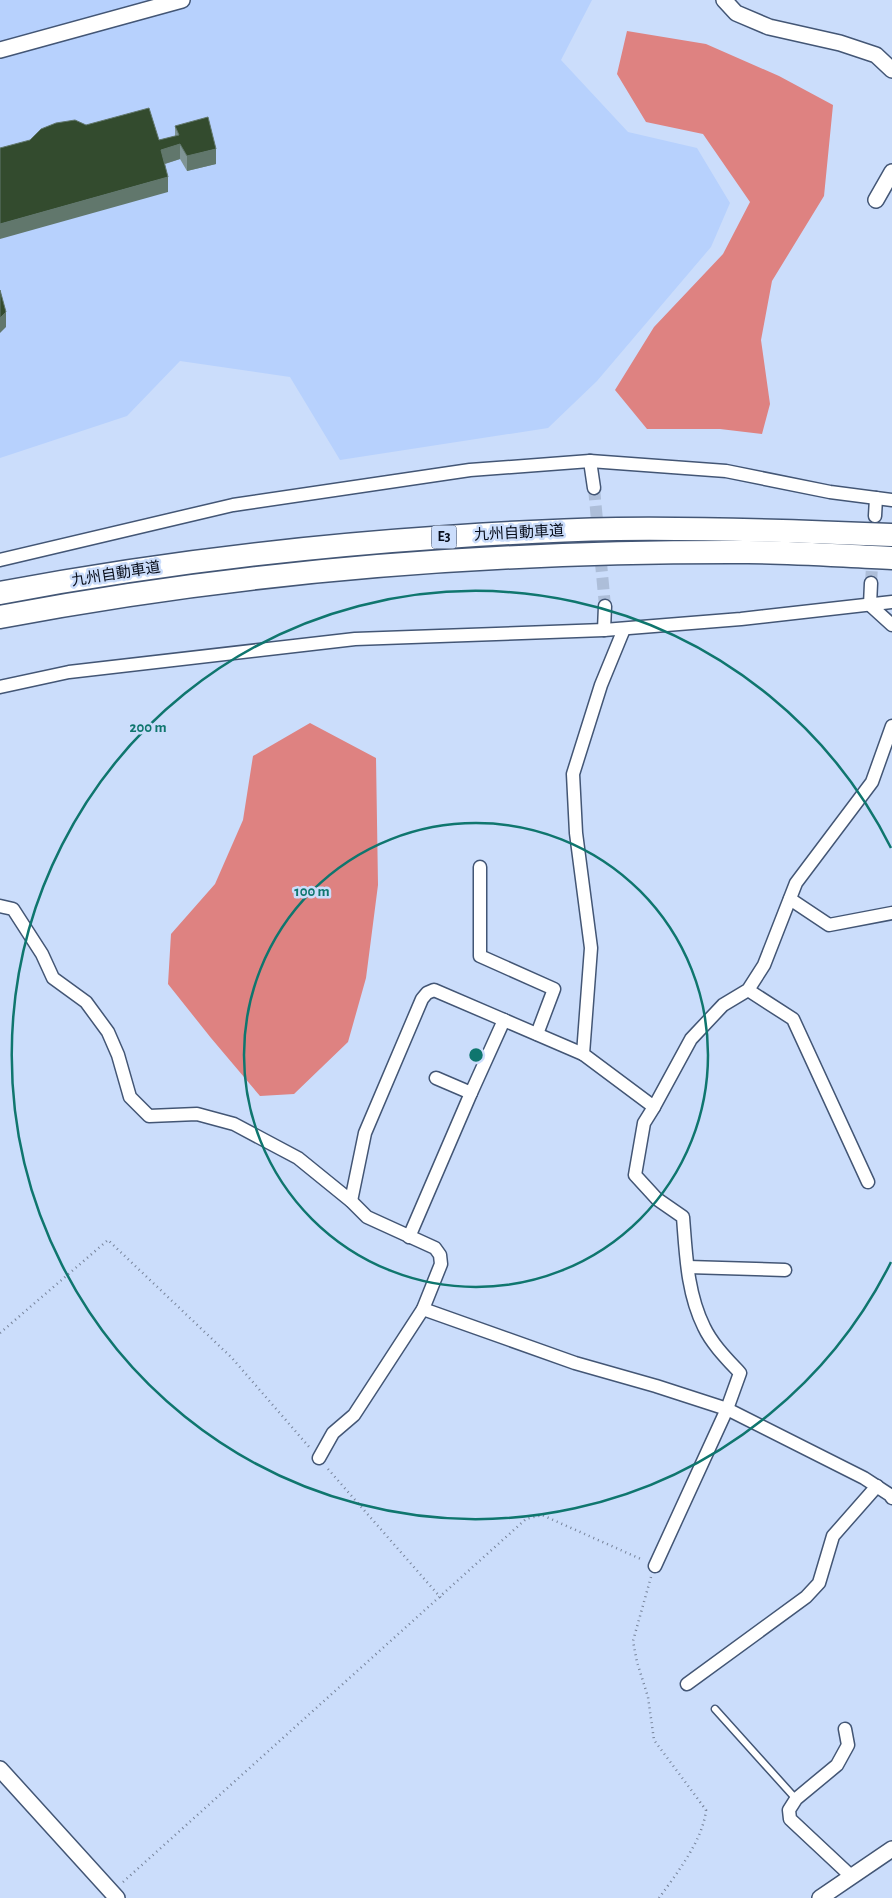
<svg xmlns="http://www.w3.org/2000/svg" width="892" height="1898" font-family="'Alegreya Sans','Noto Sans JP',sans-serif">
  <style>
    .built { fill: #b7d1fd }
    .forest { fill: #de8281 }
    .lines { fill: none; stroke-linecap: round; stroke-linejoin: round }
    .minor-tunnel { stroke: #adbed9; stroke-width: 12; stroke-dasharray: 12 6; stroke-linecap: butt }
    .service-casing { stroke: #435675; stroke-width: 9 }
    .minor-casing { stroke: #435675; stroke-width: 15 }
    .tertiary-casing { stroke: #435675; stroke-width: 18 }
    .motorway-casing { stroke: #435675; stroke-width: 25 }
    .path { stroke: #76839a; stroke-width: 2.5; stroke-dasharray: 1 4; stroke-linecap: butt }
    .service { stroke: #fff; stroke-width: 6 }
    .minor { stroke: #fff; stroke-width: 12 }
    .tertiary { stroke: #fff; stroke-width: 15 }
    .motorway { stroke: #fff; stroke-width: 22 }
    .wall { fill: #7f9494 }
    .shaded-wall { fill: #61776c }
    .building { fill: #334b2e; stroke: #61776c }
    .ring { fill: none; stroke: #0f766e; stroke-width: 2.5 }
    .labels { text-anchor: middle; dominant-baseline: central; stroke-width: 5; stroke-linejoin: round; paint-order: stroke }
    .shield { fill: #cbddfb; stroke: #414b5d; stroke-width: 1 }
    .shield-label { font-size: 14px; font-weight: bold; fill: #060c19 }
    .street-label { font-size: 15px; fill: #060c19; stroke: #cbddfb }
    .centre { fill: #0f766e; stroke: #cbddfb; stroke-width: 2.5 }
    .ring-label { font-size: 15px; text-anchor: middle; font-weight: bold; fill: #0f766e; stroke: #cbddfb; stroke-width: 5; stroke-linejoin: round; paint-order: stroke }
  </style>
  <rect width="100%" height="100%" fill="#cbddfb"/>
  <path class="built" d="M0 0H592L561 60 628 132 697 148 730 203 711 247 597 381 548 428 340 460 290 377 180 361 127 416 0 458Z"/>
  <g class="forest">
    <path d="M627 31 706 44 779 76 833 105 824 196 772 281 761 340 770 404 762 434 720 429H647L615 390 654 327 723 254 750 202 703 134 646 122 617 74Z"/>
    <path d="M310 723 376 758 378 885 366 978 348 1042 294 1094 260 1096 211 1038 168 984 171 934 215 884 243 820 253 756Z"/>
  </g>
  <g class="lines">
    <g class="minor-tunnel">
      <path d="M594 488 605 606"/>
      <path d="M871 583 875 516"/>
    </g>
    <defs>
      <path id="service" d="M715 1709 796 1799"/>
      <g id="minor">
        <path d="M590 461 594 488"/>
        <path d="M875 516 876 498"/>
        <path d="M0 560 233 505 470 470 590 461 726 471 830 492 892 500"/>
        <path d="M871 583 870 605 892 625"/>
        <path d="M624 629 601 685 573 774 576 833 591 948 583 1054 654 1107"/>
        <path d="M604 630 605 606"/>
        <path d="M0 687 69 672 355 639 604 630 741 619 892 602"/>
        <path d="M480 867V956L554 989 537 1034"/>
        <path d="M790 899 829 925 892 913"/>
        <path d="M0 906 13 909 42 954 53 978 86 1002 108 1032 118 1055 130 1097 149 1116 197 1114 234 1124 298 1158 351 1201 367 1217 435 1248 440 1255 441 1264 423 1309 354 1415 333 1433 319 1458"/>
        <path d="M748 990 793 1019 868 1182"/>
        <path d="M436 1078 471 1093 504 1020"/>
        <path d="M351 1201 365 1133 422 999 427 993 434 990 583 1054"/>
        <path d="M409 1237 471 1093"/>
        <path d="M688 1267 785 1270"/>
        <path d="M423 1309 575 1363 656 1386 727 1409 864 1478 890 1495 892 1498"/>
        <path d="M655 1566 727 1409 740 1373C727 1359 712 1344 704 1327 687 1293 686 1254 683 1217L657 1199 635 1175 644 1123 654 1107 691 1039 723 1005 748 990 764 965 796 883 872 782 892 726"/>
        <path d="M687 1684 806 1597 819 1583 833 1536 877 1486"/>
        <path d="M845 1729 848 1745 837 1765 796 1799 789 1810 790 1819 852 1877"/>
      </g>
      <g id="tertiary">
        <path d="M724 0 736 13 769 27 840 43 876 55 892 70"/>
        <path d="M0 50 182 0"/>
        <path d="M876 200 892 172"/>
        <path d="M0 1769 117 1898"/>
        <path d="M820 1898 892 1849"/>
      </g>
      <g id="motorway">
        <path d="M0 593C147 565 297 547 447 537 503 533 560 530 617 529 709 528 800 531 892 535"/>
        <path d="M0 617C246 570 497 551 748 552 796 552 844 556 892 558"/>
      </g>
    </defs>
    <use href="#service" class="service-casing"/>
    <use href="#minor" class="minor-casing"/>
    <use href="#tertiary" class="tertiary-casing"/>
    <use href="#motorway" class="motorway-casing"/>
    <g class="path">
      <path d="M0 1333 108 1240 232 1358 310 1448"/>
      <path d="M328 1469 441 1598"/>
      <path d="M651 1577 633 1641 637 1662 648 1697 654 1740 706 1810C703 1840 677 1873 659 1898"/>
      <path d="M123 1882 526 1519 542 1515 643 1560"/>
    </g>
    <use href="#service" class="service"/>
    <use href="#minor" class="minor"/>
    <use href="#tertiary" class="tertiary"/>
    <use href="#motorway" class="motorway"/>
  </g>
  <path class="wall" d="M86 125 159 140 175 136V126L216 164 187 171 180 159 165 164 168 192Z"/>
  <g class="shaded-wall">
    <path d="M180 144V159L161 165V150Z"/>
    <path d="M216 149V164L187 171V156Z"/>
    <path d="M168 177V192L0 239V224Z"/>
    <path d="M6 312V327L0 333V318Z"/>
  </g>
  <g class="building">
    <path d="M149 108 159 140 179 135 175 126 208 117 216 149 187 156 180 144 161 150 168 177 0 224V148L30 140 41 129 56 123 75 120 86 125Z"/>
    <path d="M0 290 6 312 0 318Z"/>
  </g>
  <g class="ring">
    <circle cx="476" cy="1055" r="232"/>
    <path d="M891 1262A464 464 0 1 1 891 848"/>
  </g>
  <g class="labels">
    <rect class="shield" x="431.5" y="525.5" width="25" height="23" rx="4"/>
    <g class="shield-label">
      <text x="444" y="537">E3</text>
    </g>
    <g class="street-label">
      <text transform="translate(519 533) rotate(-3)">九州自動車道</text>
      <text transform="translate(116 574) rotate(-9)">九州自動車道</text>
    </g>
  </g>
  <circle cx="476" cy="1055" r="8" class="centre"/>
  <g class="ring-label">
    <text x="148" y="732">200 m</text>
    <text x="312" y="896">100 m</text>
  </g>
</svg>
